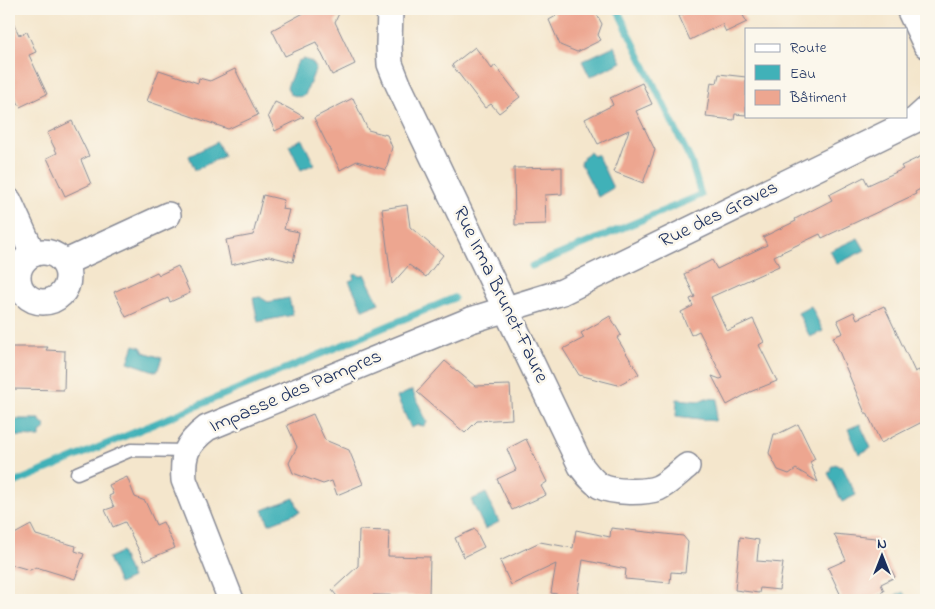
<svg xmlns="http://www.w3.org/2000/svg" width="935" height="609" font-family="'Indie Flower',sans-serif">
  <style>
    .water { fill: #40b1b8; stroke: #2e708b }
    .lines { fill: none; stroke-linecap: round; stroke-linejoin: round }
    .stream { stroke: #40b1b8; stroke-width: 7 }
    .building { fill: #eda690 }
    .service-casing { stroke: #888a95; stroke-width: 15 }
    .minor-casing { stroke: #888a95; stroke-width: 28 }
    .service { stroke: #fff; stroke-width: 12 }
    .minor { stroke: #fff; stroke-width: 25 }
    .labels { text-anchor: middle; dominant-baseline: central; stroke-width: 5; stroke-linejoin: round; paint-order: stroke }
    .street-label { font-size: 20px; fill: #1b2f5e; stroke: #fbf7ec }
  </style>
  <rect width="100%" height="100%" fill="#fbf7ec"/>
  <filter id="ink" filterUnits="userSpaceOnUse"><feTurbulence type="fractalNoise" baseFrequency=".02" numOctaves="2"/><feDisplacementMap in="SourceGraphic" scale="10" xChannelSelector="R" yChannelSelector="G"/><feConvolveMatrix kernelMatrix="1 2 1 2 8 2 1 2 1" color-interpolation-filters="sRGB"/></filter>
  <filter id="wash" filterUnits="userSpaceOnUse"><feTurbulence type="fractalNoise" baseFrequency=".0096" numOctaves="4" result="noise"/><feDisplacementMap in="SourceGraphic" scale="20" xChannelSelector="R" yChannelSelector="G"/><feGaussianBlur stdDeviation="1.12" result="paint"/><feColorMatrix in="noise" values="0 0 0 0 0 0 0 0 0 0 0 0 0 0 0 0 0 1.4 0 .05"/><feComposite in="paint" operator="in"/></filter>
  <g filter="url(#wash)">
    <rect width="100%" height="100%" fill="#f4e6cc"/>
    <g class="water">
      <path d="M614 46 622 62 590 77 582 61Z"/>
      <path d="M304 59 312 62 316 68 305 95 299 97 290 94 287 87 298 61Z"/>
      <path d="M302 139 314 164 301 170 289 145Z"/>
      <path d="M217 142 224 156 195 170 189 156Z"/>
      <path d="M590 152 593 156 597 154 613 188 598 197 580 162 584 159 583 157Z"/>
      <path d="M858 238 865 250 837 264 830 251Z"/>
      <path d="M356 273 360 276 364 274 379 303 363 310 349 281 354 279 353 276Z"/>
      <path d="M260 297 268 302 289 298 293 315 258 322 253 298Z"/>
      <path d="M811 306 823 331 810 337 798 313Z"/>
      <path d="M134 345 141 347 144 352 162 358 157 372 128 362Z"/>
      <path d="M412 390 427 422 424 426 418 425 411 428 397 397Z"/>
      <path d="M706 398 718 399 715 421 676 416 677 399 699 401Z"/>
      <path d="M9 419H40V422L44 424 45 429 40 433V437L9 436Z"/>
      <path d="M860 424 871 448 859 454 848 429Z"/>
      <path d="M835 464 840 467 842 466 856 495 842 502 828 473 830 472 831 467Z"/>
      <path d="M486 493 499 522 485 529 471 500Z"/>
      <path d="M294 498 300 512 269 524 263 510Z"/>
      <path d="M121 552 132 578 119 584 108 558Z"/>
      <path d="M903 592 908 600H885Z"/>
    </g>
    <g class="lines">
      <g class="stream">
        <path d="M532 266 701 195 691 161 617 9"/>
        <path d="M9 485 454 298"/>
      </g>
    </g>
    <g id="blocks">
      <g class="building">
        <path d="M311 9H341L335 22 355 64 332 75 316 42 285 56 272 30Z"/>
        <path d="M552 9H594L602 24 598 35 601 40 577 52 560 45 549 20 556 16Z"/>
        <path d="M694 9H752L742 14 747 22 726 32 722 24 690 40 679 16Z"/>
        <path d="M9 13 19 35 27 32 36 52 29 55 47 94 20 107 9 83Z"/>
        <path d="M475 47 492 69 495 65 520 97 499 113 491 104 485 108 452 65Z"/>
        <path d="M235 69 258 115 228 129 147 101 159 70 198 83 199 78 210 81Z"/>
        <path d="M719 74 746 77V115L735 114 734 120 706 117 711 82 717 83Z"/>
        <path d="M642 83 652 104 636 111 655 150 643 183 614 172 629 130 598 144 585 119 613 105 610 98Z"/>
        <path d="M353 98 368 130 387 135 392 147 386 170 357 161 340 170 314 118Z"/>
        <path d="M275 102 288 108 304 117 275 131 268 116Z"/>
        <path d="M72 121 89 156 81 160 91 184 65 196 47 158 57 153 47 133Z"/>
        <path d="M926 154V186L915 192 916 194 822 238 820 234 774 256 779 266 711 297 727 331 753 319 764 342 759 345 777 381 750 392 727 405 712 376 720 379 723 378 699 331 691 335 681 312 693 306 690 299 695 297 684 274 712 260 717 269 767 245 763 237 796 221 795 219 832 200 829 195 864 177 868 185 903 169 901 166Z"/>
        <path d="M562 167V194L545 195 546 224 515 225 514 168Z"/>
        <path d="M263 195 284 200 282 209 289 210 284 229 299 232 293 262 269 256 231 265 226 240 253 235Z"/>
        <path d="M407 205 410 227 443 255 426 277 409 265 392 284 382 209Z"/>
        <path d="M178 266 190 293 170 302 168 298 126 317 114 292 157 272 159 275Z"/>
        <path d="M884 306 915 372 919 370 926 387V420L881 443 867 413H865L833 337 843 333 837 320 854 312 857 319Z"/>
        <path d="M610 316 621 335 617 338 639 374 618 385 579 375 563 349 584 338 581 333Z"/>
        <path d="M9 347H48L46 350 65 351 64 390 13 389V379H9Z"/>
        <path d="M445 361 475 386 510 385 512 419 477 421 465 433 417 392Z"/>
        <path d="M313 414 325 440 349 450 363 484 337 495 332 481 323 484 293 473 289 463 297 447 287 425Z"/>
        <path d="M798 424 815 459 810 462 818 482 796 469 789 474 778 470 769 453 774 434H778Z"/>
        <path d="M526 439 547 482 541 486 546 495 512 510 497 479 516 470 507 449Z"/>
        <path d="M127 477 135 497 145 501 156 525 163 522 175 548 144 561 125 522 113 527 105 510 114 507 109 496 113 494 109 485Z"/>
        <path d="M31 525 36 535 76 546 75 551 84 554 75 579 36 567 30 570 9 564V537Z"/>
        <path d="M611 528 683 536 688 542 685 573 671 572 670 583 625 579 626 569 583 560 577 598 551 593 556 564 511 585 500 561 540 542 573 548 576 530 610 537Z"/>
        <path d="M475 529 484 547 464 557 455 538Z"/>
        <path d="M359 530 389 531 388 556 430 557 429 596 373 595 378 600H340L332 590 358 566Z"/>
        <path d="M834 534 876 538 895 577 881 584 884 591 865 600H843L828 568 846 560Z"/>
        <path d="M740 537 759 540 757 561 783 563 779 590 760 588 759 593 735 590Z"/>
      </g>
    </g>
  </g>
  <g filter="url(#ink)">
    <use href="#blocks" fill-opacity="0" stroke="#888a95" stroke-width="1"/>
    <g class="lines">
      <defs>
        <path id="service" d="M77 473 131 450 186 451"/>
        <g id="minor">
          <path d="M390 9 389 45 390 64 398 84 581 466C587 474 592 481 600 486 613 493 645 493 658 488 669 483 678 473 687 466"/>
          <path d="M909 9 926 45"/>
          <path d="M9 201 33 254"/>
          <circle cx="43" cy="277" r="25"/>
          <path d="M64 263 168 215"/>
          <path d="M231 600 184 480C182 455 186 444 207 428L471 320 562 292 915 120 926 110"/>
        </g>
      </defs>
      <use href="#service" class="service-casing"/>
      <use href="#minor" class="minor-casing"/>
      <use href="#service" class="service"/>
      <use href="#minor" class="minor"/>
    </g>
  </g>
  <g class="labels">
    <g class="street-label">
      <text transform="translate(719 215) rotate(-26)">Rue des Graves</text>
      <text transform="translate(500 295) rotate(64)">Rue Irma Brunet-Faure</text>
      <text transform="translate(296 392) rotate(-23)">Impasse des Pampres</text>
    </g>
  </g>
  <rect width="935" height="609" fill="none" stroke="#fbf7ec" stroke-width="30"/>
  <rect x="745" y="28" width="162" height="90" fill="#fbf7ec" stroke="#a1a7b3"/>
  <rect x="755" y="44" width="25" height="8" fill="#ffffff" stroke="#a1a7b3"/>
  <text x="790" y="52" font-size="15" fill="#1b2f5e">Route</text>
  <rect x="755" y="65" width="25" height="15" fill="#40b1b8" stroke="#a1a7b3"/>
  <text x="790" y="78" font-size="15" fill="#1b2f5e">Eau</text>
  <rect x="755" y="90" width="25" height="15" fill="#eda690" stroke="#a1a7b3"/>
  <text x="790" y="102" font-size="15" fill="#1b2f5e">Bâtiment</text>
  <g transform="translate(882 556)" stroke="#fbf7ec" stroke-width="4" paint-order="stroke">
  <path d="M0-4L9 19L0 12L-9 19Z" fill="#1b2f5e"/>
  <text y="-8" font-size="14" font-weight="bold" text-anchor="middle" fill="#1b2f5e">N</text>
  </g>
</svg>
